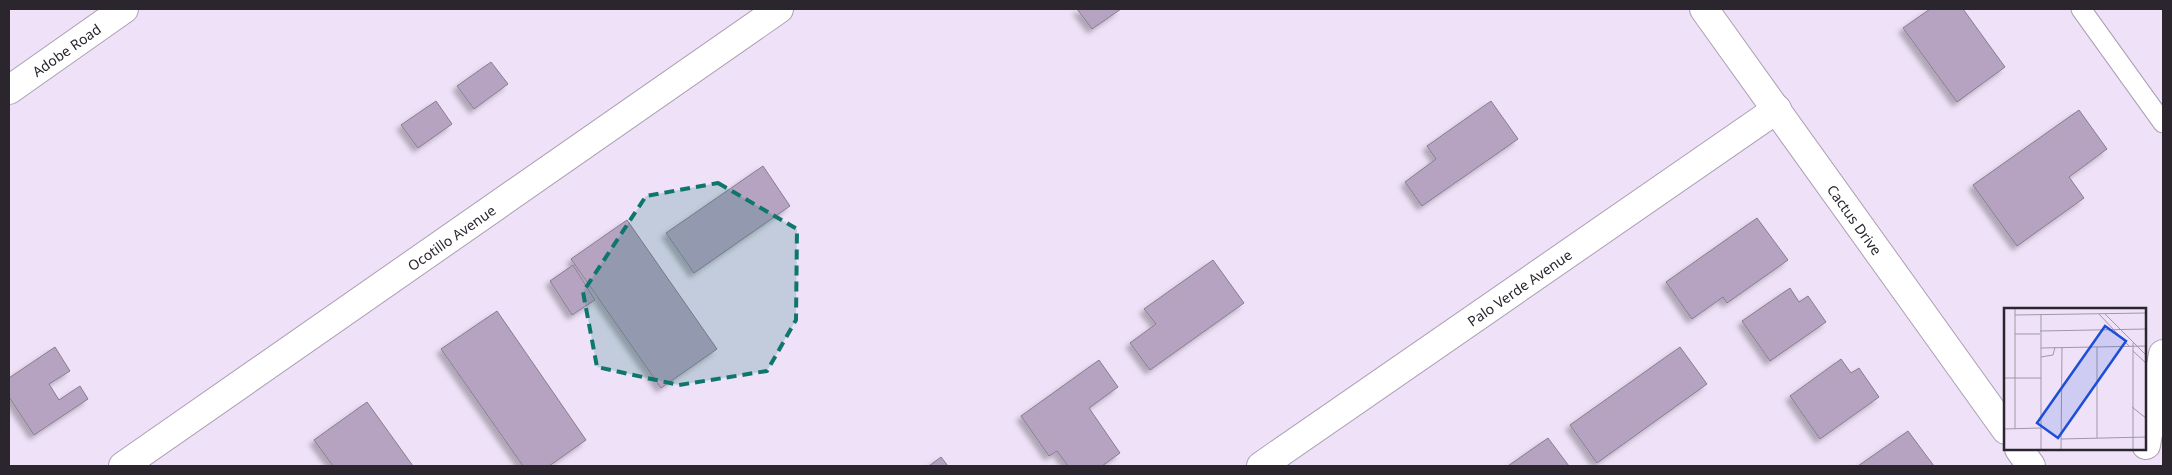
<svg xmlns="http://www.w3.org/2000/svg" width="2172" height="475" font-family="'Noto Sans',sans-serif">
  <style>
    .building { fill: #b5a3c1; stroke: #887c8f; filter: url(#shadow) }
    .lines { fill: none; stroke-linecap: round; stroke-linejoin: round }
    .lane-casing { stroke: #ab9fb3; stroke-width: 21 }
    .street-casing { stroke: #ab9fb3; stroke-width: 30 }
    .secondary-casing { stroke: #ab9fb3; stroke-width: 30 }
    .lane { stroke: #fff; stroke-width: 19 }
    .street { stroke: #fff; stroke-width: 28 }
    .secondary { stroke: #fff; stroke-width: 28 }
    .marked { fill: #0f766e; fill-opacity: 0.2; stroke: #0f766e; stroke-width: 4; stroke-dasharray: 10 6; stroke-linejoin: round }
    .labels { text-anchor: middle; dominant-baseline: central; stroke-width: 4; stroke-linejoin: round; paint-order: stroke }
    .street-label { font-size: 14px; fill: #2b262e; stroke: #f9f2ff }
    .inset-road { fill: none; stroke: #a197a7; stroke-width: 1 }
    .view { fill: #1d4ed8; fill-opacity: 0.15; stroke: #1d4ed8; stroke-width: 2.5 }
    .inset-edge { fill: none; stroke: #2b262e; stroke-width: 2.5 }
  </style>
  <defs>
    <filter id="shadow"><feDropShadow dx="-4.5" dy="4.5" stdDeviation="2.5" flood-color="#0004"/></filter>
  </defs>
  <rect width="100%" height="100%" fill="#efe2f8"/>
  <g class="building">
    <path d="M1077 9H1121L1092 29Z"/>
    <path d="M1930 9H1963L2005 67 1957 102 1903 28Z"/>
    <path d="M491 62 508 84 474 109 457 86Z"/>
    <path d="M436 101 452 124 418 148 401 125Z"/>
    <path d="M1491 101 1518 139 1422 206 1405 182 1436 159 1427 146Z"/>
    <path d="M2079 110 2107 149 2069 177 2084 198 2017 246 1973 185Z"/>
    <path d="M763 166 790 206 694 273 666 233Z"/>
    <path d="M1757 218 1788 260 1727 303 1723 297 1692 319 1666 282Z"/>
    <path d="M627 220 717 349 661 388 571 259Z"/>
    <path d="M1213 260 1244 303 1150 370 1130 343 1156 324 1144 309Z"/>
    <path d="M573 265 595 300 572 315 550 281Z"/>
    <path d="M1790 288 1799 302 1808 296 1826 322 1770 361 1742 321Z"/>
    <path d="M497 311 586 440 549 466H523L441 349Z"/>
    <path d="M55 347 70 371 49 384 59 400 80 386 88 399 34 435 9 397V378Z"/>
    <path d="M1680 347 1707 384 1597 463 1570 425Z"/>
    <path d="M1841 359 1851 373 1859 368 1879 397 1820 439 1790 396Z"/>
    <path d="M1099 360 1118 387 1089 408 1120 453 1102 466H1068L1057 451 1049 456 1021 416Z"/>
    <path d="M367 402 413 466H333L314 440Z"/>
    <path d="M1908 431 1934 466H1858Z"/>
    <path d="M1548 438 1569 466H1508Z"/>
    <path d="M941 457 948 466H929Z"/>
  </g>
  <g class="lines">
    <defs>
      <path id="lane" d="M2081 9 2163 123"/>
      <g id="street">
        <path id="s1" d="M1704 9 2006 430"/>
        <path d="M2019 449 2031 466"/>
        <path id="s2" d="M123 466 779 9"/>
        <path id="s3" d="M1261 466 1777 109"/>
      </g>
      <g id="secondary">
        <path id="s4" d="M9 90 124 9"/>
        <path d="M2146 445 2163 354"/>
      </g>
    </defs>
    <use href="#lane" class="lane-casing"/>
    <use href="#street" class="street-casing"/>
    <use href="#secondary" class="secondary-casing"/>
    <use href="#lane" class="lane"/>
    <use href="#street" class="street"/>
    <use href="#secondary" class="secondary"/>
  </g>
  <path class="marked" d="M718 183 797 229 796 320 767 371 679 385 597 367 583 292 646 196Z"/>
  <g class="labels">
    <g class="street-label">
      <text stroke="none"><textPath href="#s4" startOffset="70">Adobe Road</textPath></text>
      <text stroke="none"><textPath href="#s1" startOffset="259">Cactus Drive</textPath></text>
      <text stroke="none"><textPath href="#s2" startOffset="400">Ocotillo Avenue</textPath></text>
      <text stroke="none"><textPath href="#s3" startOffset="314">Palo Verde Avenue</textPath></text>
    </g>
  </g>
  <g transform="translate(2004 308)">
    <rect width="142" height="142" fill="#efe2f8"/>
    <path class="inset-road" d="M37 6V142M95 6 125 38M101 6 143 48M11 7 143 5M36 23 143 21M11 26H36M129 35V142M37 40 143 38M129 43 143 56M37 49 49 47 51 39M0 70H37M128 99 143 111M0 121 37 120M11 121V0M93 130V39M57 131 143 129M57 142 58 39"/>
    <path class="view" d="M101 18 122 33 54 130 33 115Z"/>
    <rect width="142" height="142" class="inset-edge"/>
  </g>
  <rect width="2172" height="475" fill="none" stroke="#2b262e" stroke-width="20"/>
</svg>
